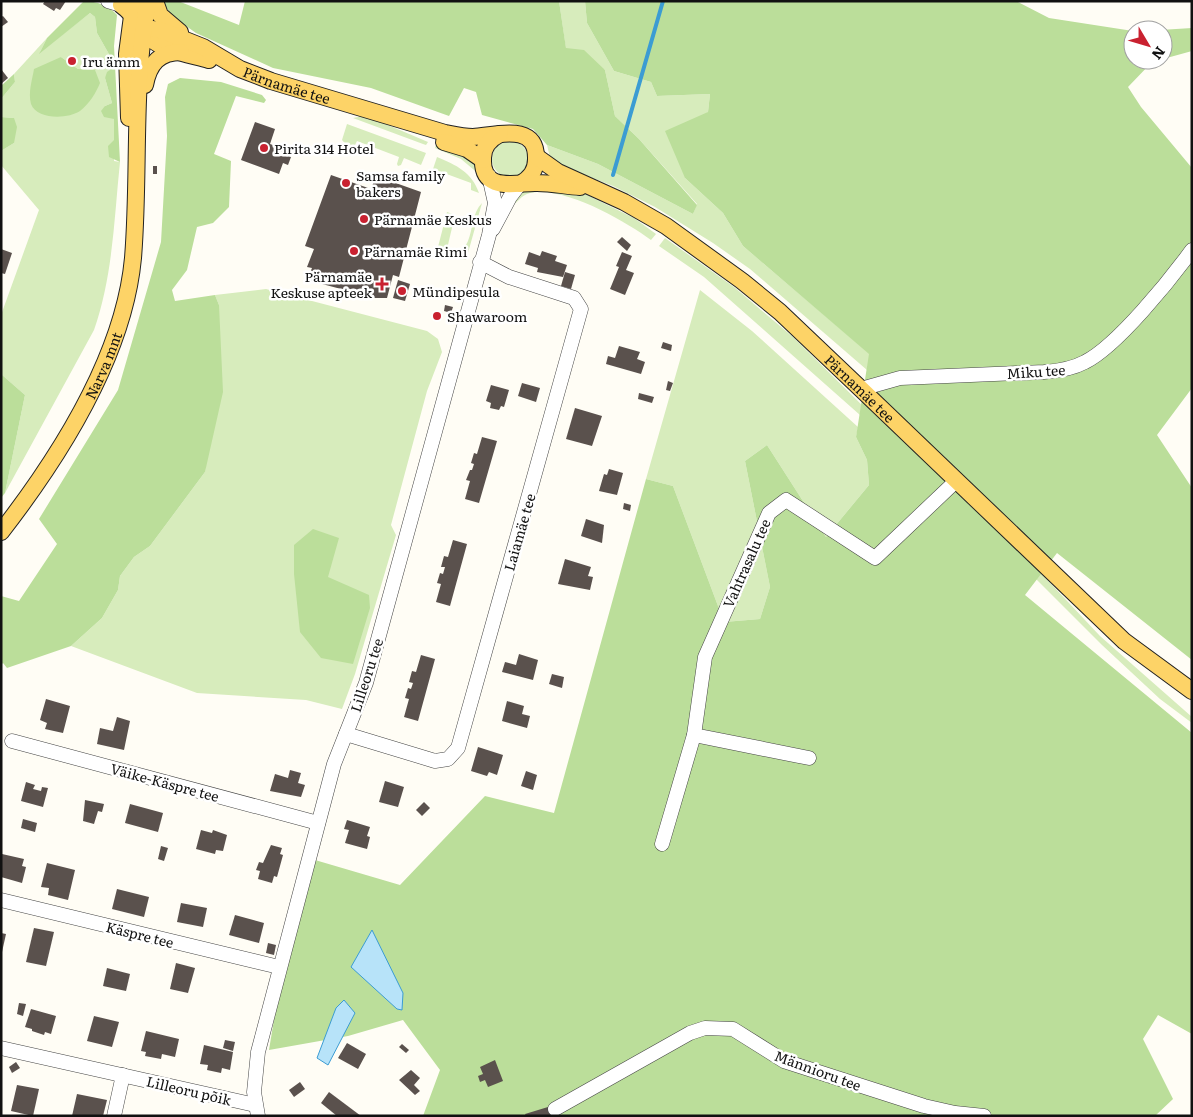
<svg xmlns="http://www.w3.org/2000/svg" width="1193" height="1117" font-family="Literata,serif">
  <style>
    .green { fill: #d7ecbc; fill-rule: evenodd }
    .forest { fill: #bbde9a }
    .water { fill: #b7e3f9; stroke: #3b9cd3 }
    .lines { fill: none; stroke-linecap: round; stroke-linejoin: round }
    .stream { stroke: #3b9cd3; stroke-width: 4 }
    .building { fill: #5a514d }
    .minor-casing { stroke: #444; stroke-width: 15 }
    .major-casing { stroke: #222; stroke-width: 18 }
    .minor { stroke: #fff; stroke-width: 14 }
    .major { stroke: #fdd367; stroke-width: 16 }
    .poi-dot { fill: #c92130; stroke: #fff; stroke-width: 2 }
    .labels { text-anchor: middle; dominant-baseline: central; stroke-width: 5; stroke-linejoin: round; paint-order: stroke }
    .poi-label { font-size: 14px; fill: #111; stroke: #fff; text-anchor: start }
    .street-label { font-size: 14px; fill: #111; stroke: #fff }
  </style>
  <rect width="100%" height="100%" fill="#fffdf5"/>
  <g class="green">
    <path d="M559 1H585L587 23 614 71 651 82 657 96 710 94 708 112 685 178 723 213 743 246 870 354 867 370 750 269 713 243 655 207 613 186 551 162 547 145 598 164 693 214 697 204 639 139 615 116 605 70 566 49Z"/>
    <path d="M90 13 95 17 97 33 114 63V68L105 78 112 103 105 106 114 119V161L120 162C114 219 113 276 94 330L5 493 25 395 1 374V315L39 210 1 165V151L14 143V118L1 117V99L15 82 14 74 47 38 40 52ZM61 57 78 69 39 113Z"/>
    <path d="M363 116 369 117 428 142 426 145 423 144 353 118Z"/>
    <path d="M347 124 426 153 421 165 404 158 401 165 398 166 397 164 399 157 357 141 353 149H350L342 140Z"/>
    <circle cx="510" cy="159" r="18"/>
    <path d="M436 145C456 151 473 153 480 175L461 159 435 148Z"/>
    <path d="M437 157C456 165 472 172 479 193L471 190V183L433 169Z"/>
    <path d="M523 190 583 193 634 218 656 234 651 240C625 221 560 183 527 194 521 196 518 202 513 205L514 198Z"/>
    <path d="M482 203 466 260 459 259C459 250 465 248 468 241 473 229 472 213 482 203Z"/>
    <path d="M447 212 455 215 447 249 438 247Z"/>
    <path d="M665 238 734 287 793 337 867 410 1009 539 1100 636 1192 717V723L1160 699 1102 645 977 520 930 477 704 277 659 246Z"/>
    <path d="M266 289 427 331 438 339 442 352 427 391 391 525 396 535 355 674 342 709 306 700 197 693 71 646 102 618 118 590 120 576 134 557 150 546 205 472 219 305 215 295Z"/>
    <path d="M700 290 752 331 858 427 856 437 867 460 869 485 826 537 767 445 745 461 770 587 760 619 724 622 673 486 646 479Z"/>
  </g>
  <g class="forest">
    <path d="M84 1C97 1 109 6 117 15L114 46 120 162 109 157 108 146 114 140V119L104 117 101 111 105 106 112 103 105 78 107 72 113 68 114 63 97 33 95 17 90 13 39 54 47 38Z"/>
    <path d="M162 1H178L239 25 245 1H559L566 48 584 50 605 70 615 116 639 139 697 205 693 214 598 164 547 145 533 129 482 115 476 92 464 88 449 116 371 88 273 68 196 33 172 16Z"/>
    <path d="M585 1H1016L1049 18 1133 31V60H1159L1152 62 1128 87 1141 107 1192 168V388L1157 435 1192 488V660L1057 553 1025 595 1192 733V1034L1158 1015 1143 1039 1173 1099 1155 1116H423L440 1070 403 1020 348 1036 269 1050 283 965 315 860 400 885 485 796 554 813 646 479 673 486 724 622 760 619 770 587 745 461 767 445 826 537 869 485 867 460 856 437 869 354 743 246 723 213 685 178 665 131 708 112 710 94 657 96 651 82 614 71 587 23Z"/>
    <path d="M1192 28V51L1163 59V30H1160Z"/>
    <path d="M61 57 78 69 95 70 100 83C96 93 89 104 80 111 68 119 37 120 31 104 28 92 32 81 34 69Z"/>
    <path d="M14 74 15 82 1 99V86Z"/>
    <path d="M180 78 221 82 262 95 266 100 264 103 236 96 214 154 231 161 229 207 213 223 197 227 187 270 172 290 175 301 215 295 219 305 223 392 205 472 150 546 134 557 120 576 118 590 102 618 71 646 7 668 3 663 1 665V596L19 601 57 544 39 519 118 390 161 242 167 136 165 97 168 84Z"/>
    <path d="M1 117 14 118 17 127 14 143 1 151Z"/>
    <path d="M1 374 25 395 5 493 1 498Z"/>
    <path d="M313 529 339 538 328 577 369 595 370 608 353 664 321 658 300 632 294 574V545Z"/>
  </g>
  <g class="water">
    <path d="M372 930 403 993 402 1010 397 1009 351 967Z"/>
    <path d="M344 1000 355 1013 328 1065 317 1058 336 1008Z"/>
  </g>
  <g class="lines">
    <path class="stream" d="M613 175 663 1"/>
  </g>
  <g class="building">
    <path d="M45 1H66L60 10 56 8 54 11 43 4Z"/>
    <path d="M3 16 8 22 1 27V17Z"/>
    <path d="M1 69 8 78 1 84Z"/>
    <path d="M255 122 275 129 270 144 287 150 286 155 291 157 288 165 283 163 279 174 241 160Z"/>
    <rect x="153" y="166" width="4" height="8"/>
    <path d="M331 175 371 189 376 176 421 192 399 277 393 275 387 298H375L307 280 312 268 307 267 314 249 305 246Z"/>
    <path d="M622 237 631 245 627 251 617 242Z"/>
    <path d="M1 249 12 253 5 274 1 273Z"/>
    <path d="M542 251 557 256 555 261 567 265 563 277 537 272 538 268 525 264 529 252 540 256Z"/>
    <path d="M622 252 632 256 626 270 634 273 625 295 610 289 619 267 616 266Z"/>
    <path d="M565 272 575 275 571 289 561 286Z"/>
    <path d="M398 280 410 284 405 301 393 298Z"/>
    <path d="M445 305 453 307 451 313 444 311Z"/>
    <path d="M663 342 672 345 671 351 661 348Z"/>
    <path d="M619 346 640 352 637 359 645 362 641 374 606 364 608 356 615 358Z"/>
    <path d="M668 381 673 383 670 391 666 390Z"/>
    <path d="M522 383 540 388 536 402 518 396Z"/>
    <path d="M491 385 509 390 504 407 501 406 499 410 490 408 491 403 486 401Z"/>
    <path d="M639 393 654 397 652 403 638 399Z"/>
    <path d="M575 408 602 416 592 446 566 439Z"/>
    <path d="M482 437 497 441 479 503 465 499 470 481 466 480 470 470H472L474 464 471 463 474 453 477 454Z"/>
    <path d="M609 469 623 473 617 495 599 491 604 474 607 475Z"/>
    <path d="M624 503 631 505 630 511 623 509Z"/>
    <path d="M586 519 604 525 602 543 581 536Z"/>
    <path d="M453 540 467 544 450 606 436 602 441 584 437 583 440 573 443 574 445 567H441L444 556 448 557Z"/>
    <path d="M565 559 591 567 588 576 593 577 590 590 558 584Z"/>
    <path d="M519 654 538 660 533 680 502 672 505 662 516 665Z"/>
    <path d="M421 655 435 659 418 721 404 717 409 699 405 698 408 688 411 689 413 683 409 682 412 671 416 672Z"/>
    <path d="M552 674 564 677 562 688 549 684Z"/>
    <path d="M46 699 70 706 63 733 45 729 47 723 40 720Z"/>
    <path d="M507 701 524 706 522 714 530 716 527 728 502 721Z"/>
    <path d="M117 717 130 721 124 750 97 744 100 728 113 731Z"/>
    <path d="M478 747 503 755 497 775 489 772 487 776 471 771Z"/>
    <path d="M290 770 301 773 298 783 305 785 301 797 270 791 275 774 288 778Z"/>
    <path d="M526 771 537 775 533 790 521 786Z"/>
    <path d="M385 781 404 787 398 807 379 802Z"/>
    <path d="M26 782 35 785 33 789 41 791 42 787 48 788 43 807 21 801Z"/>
    <path d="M85 800 104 804 102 812 98 811 94 824 83 821Z"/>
    <path d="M424 802 430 808 422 816 416 810Z"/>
    <path d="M130 804 163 813 158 832 125 823Z"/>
    <path d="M23 819 37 823 35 832 21 828Z"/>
    <path d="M347 820 370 827 367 836 370 837 367 849 345 843 349 830 344 829Z"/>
    <path d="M201 830 212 833 213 830 227 835 223 851 216 850 215 854 196 849Z"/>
    <path d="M271 845 282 848 280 854 283 855 277 877 274 876 272 883 258 879 260 871 256 870 259 862 263 863Z"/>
    <path d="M161 846 168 848 164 861 158 859Z"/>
    <path d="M2 854 24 859 22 866 26 867 22 883 1 877Z"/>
    <path d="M47 863 75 870 68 900 48 895 49 888 41 887Z"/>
    <path d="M117 889 149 897 144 917 112 909Z"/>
    <path d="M181 903 207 908 203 927 177 922Z"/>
    <path d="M235 915 264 923 259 943 229 935Z"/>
    <path d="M34 928 54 932 46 966 26 962Z"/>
    <path d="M1 933 6 934 2 952H1Z"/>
    <path d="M268 943 276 945 274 955 266 953Z"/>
    <path d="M176 963 195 968 188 993 170 989Z"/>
    <path d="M107 968 130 974 126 991 103 986Z"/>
    <path d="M19 1003 26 1004 23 1016 17 1014Z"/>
    <path d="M31 1009 56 1016 51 1034 45 1032 44 1035 32 1031V1029L25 1027Z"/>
    <path d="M94 1016 119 1022 112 1047 87 1041Z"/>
    <path d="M146 1031 179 1039 175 1057 162 1054 161 1059 145 1056 146 1052 141 1051Z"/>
    <path d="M225 1040 235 1042 233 1051 223 1048Z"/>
    <path d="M347 1043 366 1054 358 1069 338 1058Z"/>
    <path d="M402 1044 409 1050 406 1053 399 1047Z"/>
    <path d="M204 1045 233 1052 230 1070 222 1068 221 1073 207 1070 208 1065 200 1064Z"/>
    <path d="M495 1060 503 1081 488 1087 485 1080 480 1082 478 1076 483 1074 480 1067Z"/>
    <path d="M16 1062 20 1068 12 1073 9 1067Z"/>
    <path d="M411 1070 420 1078 414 1085 420 1091 415 1095 399 1080Z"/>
    <path d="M300 1082 305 1089 294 1097 289 1090Z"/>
    <path d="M17 1085 39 1089 33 1116 11 1111Z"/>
    <path d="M329 1092 361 1116H337L321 1103Z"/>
    <path d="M77 1094 107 1100 103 1116H72Z"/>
    <path d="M548 1107 551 1116H526L525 1114Z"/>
  </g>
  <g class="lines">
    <defs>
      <g id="minor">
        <path d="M108 1 121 5"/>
        <path d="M493 229 510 197 520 184"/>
        <path d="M861 389 900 378 1044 372C1058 371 1072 369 1085 362 1117 346 1170 280 1192 250"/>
        <path d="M346 734 435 761 448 759 458 748 581 309 574 298 509 277 480 262"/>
        <path d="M694 735 809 758"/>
        <path d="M12 741 318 823"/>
        <path d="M662 844 694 735 705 657 769 513 786 500 875 558 956 481"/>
        <path d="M1 900 279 967"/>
        <path d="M1 1048 255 1105"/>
        <path d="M555 1109 690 1033 705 1028 733 1029 784 1061 924 1106 955 1113 984 1116"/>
        <path d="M114 1116 123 1075"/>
        <path d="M258 1116 254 1092 258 1052 334 764 366 683 489 235 495 203 489 176"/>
      </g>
      <g id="major">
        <path d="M155 1 160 15 180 32"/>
        <path d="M121 5C134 14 140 26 150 38 163 51 192 55 209 60"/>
        <path id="s1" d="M143 27 163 31 203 47 240 69 271 81 445 133C455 135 463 137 473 137 494 136 537 121 536 159 536 171 530 178 520 184"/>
        <path d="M145 85C149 64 159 52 181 52"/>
        <path d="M129 118 127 54 134 1"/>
        <path d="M500 134C490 139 483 147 483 158 481 194 517 182 537 183 551 183 566 186 580 187"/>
        <path d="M444 142 467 149 483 160"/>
        <path id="s2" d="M537 157 558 172 624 202 666 226 742 281 780 312 861 389 1124 641 1192 691"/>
        <path id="s3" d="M1 532C60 456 124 356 133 258 140 173 132 86 148 1"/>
      </g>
    </defs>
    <use href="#minor" class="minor-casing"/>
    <use href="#major" class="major-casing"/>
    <use href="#minor" class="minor"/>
    <use href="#major" class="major"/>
  </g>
  <g class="poi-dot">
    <circle cx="72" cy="61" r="5"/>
    <circle cx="264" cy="148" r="5"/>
    <circle cx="346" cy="183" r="5"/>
    <circle cx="364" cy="219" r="5"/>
    <circle cx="354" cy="251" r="5"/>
    <path d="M379.5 276.5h5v5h5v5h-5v5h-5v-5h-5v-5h5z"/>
    <circle cx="402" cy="291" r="5"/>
    <circle cx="437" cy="316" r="5"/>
  </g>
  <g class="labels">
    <g class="poi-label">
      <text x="82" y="61">Iru ämm</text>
      <text x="274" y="148">Pirita 314 Hotel</text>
      <text x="356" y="175">Samsa family<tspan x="356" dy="16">bakers</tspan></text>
      <text x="374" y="219">Pärnamäe Keskus</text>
      <text x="364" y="251">Pärnamäe Rimi</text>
      <text x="372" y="276" text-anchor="end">Pärnamäe<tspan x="372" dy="16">Keskuse apteek</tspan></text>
      <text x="412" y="291">Mündipesula</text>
      <text x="447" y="316">Shawaroom</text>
    </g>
    <g class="street-label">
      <text stroke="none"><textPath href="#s1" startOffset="156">Pärnamäe tee</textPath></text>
      <text stroke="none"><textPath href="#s3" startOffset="196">Narva mnt</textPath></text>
      <text transform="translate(1036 371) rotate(-4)">Miku tee</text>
      <text stroke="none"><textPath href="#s2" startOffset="400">Pärnamäe tee</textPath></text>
      <text transform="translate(519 532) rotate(-74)">Laiamäe tee</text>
      <text transform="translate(746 563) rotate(-66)">Vahtrasalu tee</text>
      <text transform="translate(366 675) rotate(-72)">Lilleoru tee</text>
      <text transform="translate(165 782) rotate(15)">Väike-Käspre tee</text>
      <text transform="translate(140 934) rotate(14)">Käspre tee</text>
      <text transform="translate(818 1070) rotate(20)">Männioru tee</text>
      <text transform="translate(189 1090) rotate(13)">Lilleoru põik</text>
    </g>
  </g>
  <rect width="1193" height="1117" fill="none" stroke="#111111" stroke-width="5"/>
  <g transform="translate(1148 45) rotate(128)"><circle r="24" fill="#ffffff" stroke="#a0a0a0"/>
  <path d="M0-4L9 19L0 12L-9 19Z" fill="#c92130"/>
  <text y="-8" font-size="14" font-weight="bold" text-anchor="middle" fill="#111111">N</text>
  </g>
</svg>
